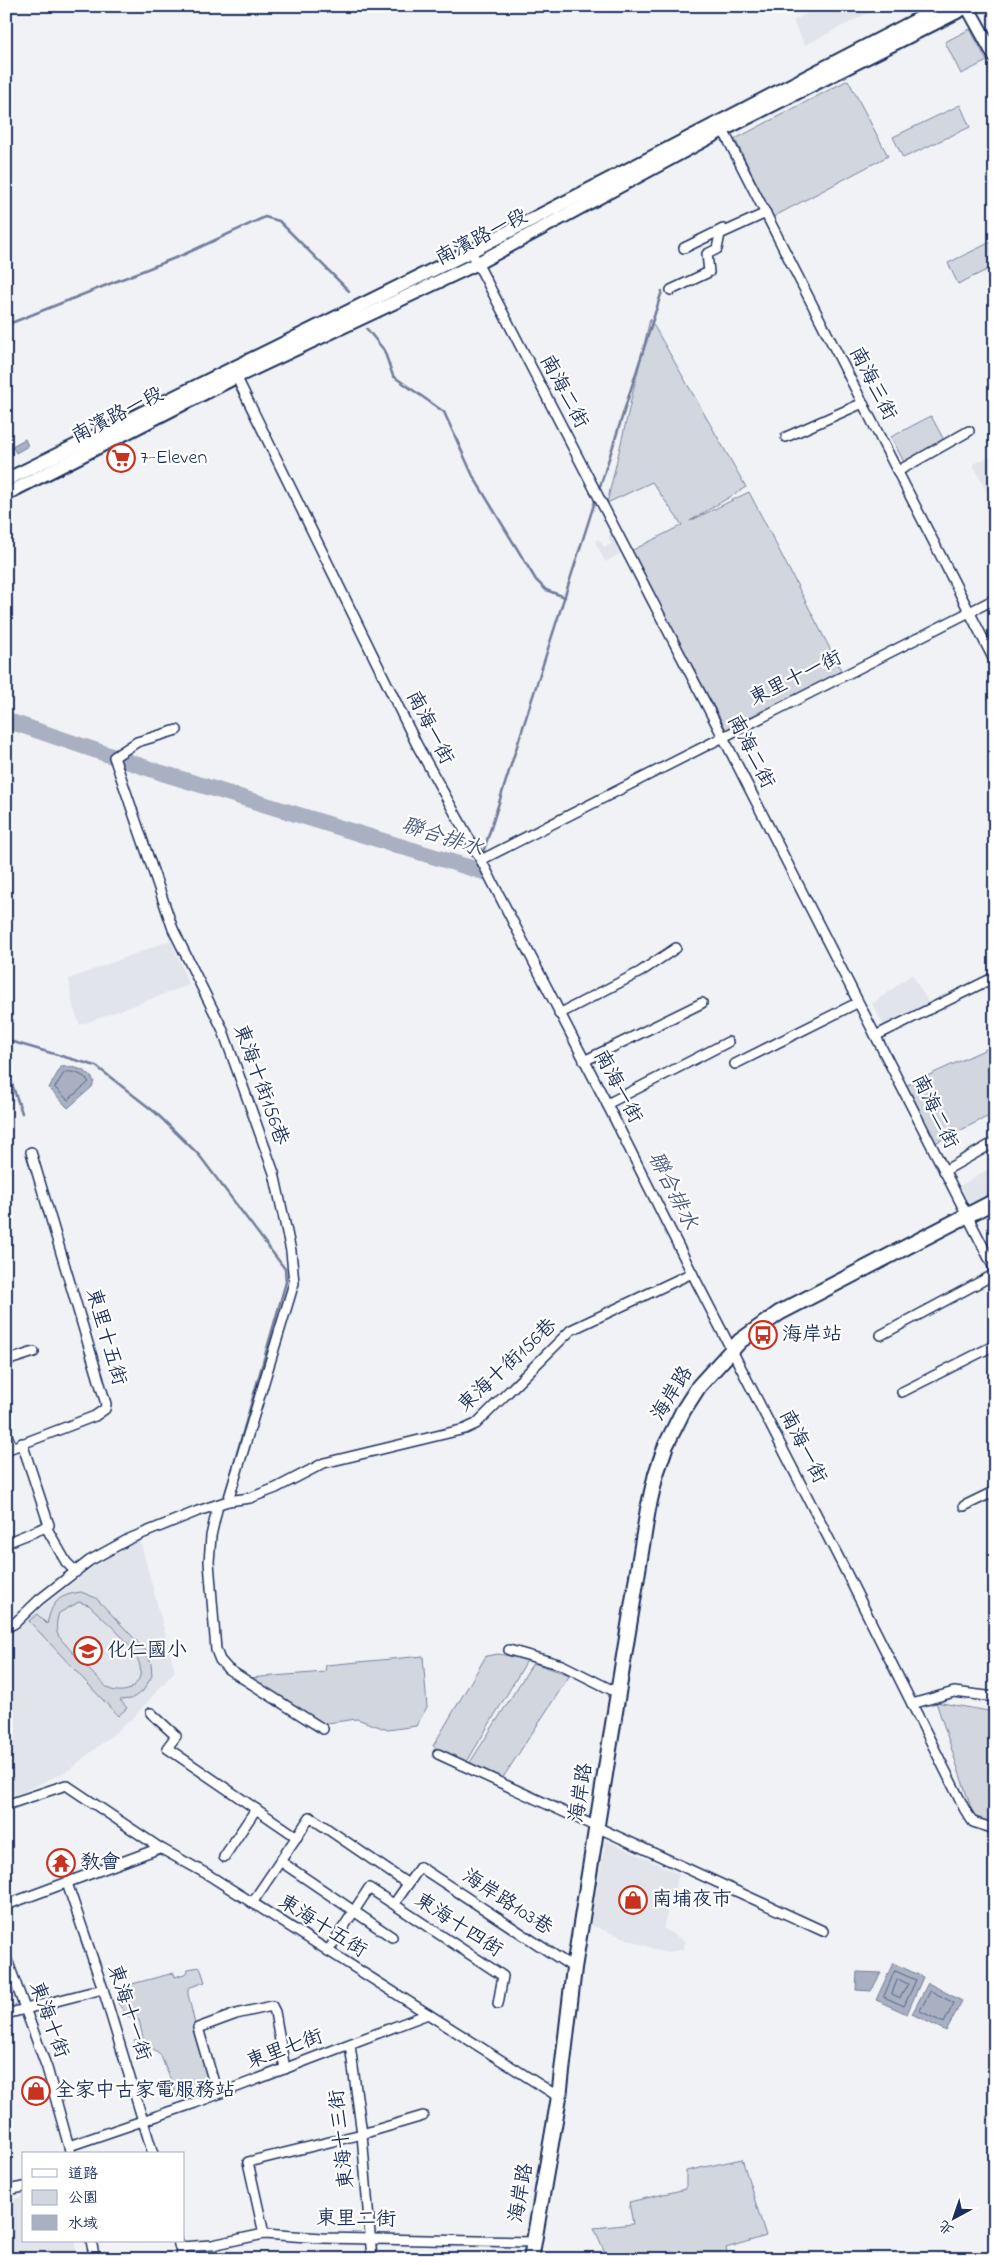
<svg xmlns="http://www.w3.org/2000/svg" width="1001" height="2265" font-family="'Indie Flower','LXGW WenKai TC',sans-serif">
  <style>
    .built { fill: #e1e4ea }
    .green { fill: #d2d6df; stroke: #76829e; fill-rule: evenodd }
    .water { fill: #a8b0c2; stroke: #707c9a }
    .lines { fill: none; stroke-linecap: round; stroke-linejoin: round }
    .shore { stroke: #536386; stroke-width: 1 }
    .stream { stroke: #707c9a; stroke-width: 2.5 }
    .river { stroke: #a8b0c2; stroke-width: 16 }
    .street-casing { stroke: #1b2f5e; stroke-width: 12 }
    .secondary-casing { stroke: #1b2f5e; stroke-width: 16 }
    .primary-casing { stroke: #1b2f5e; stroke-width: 18 }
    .street { stroke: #fff; stroke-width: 9 }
    .secondary { stroke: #fff; stroke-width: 12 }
    .primary { stroke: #fff; stroke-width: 14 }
    .labels { text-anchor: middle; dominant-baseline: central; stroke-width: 4.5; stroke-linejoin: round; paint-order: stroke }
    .street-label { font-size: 20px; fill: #1b2f5e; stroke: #fff }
    .poi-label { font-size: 20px; fill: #1b2f5e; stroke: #fff; text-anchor: start }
    .water-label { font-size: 21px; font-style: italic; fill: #4c5c81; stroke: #fff }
  </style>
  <rect width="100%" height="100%" fill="#f1f2f5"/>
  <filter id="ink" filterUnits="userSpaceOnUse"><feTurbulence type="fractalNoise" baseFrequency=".02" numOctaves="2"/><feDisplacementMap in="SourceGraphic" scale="10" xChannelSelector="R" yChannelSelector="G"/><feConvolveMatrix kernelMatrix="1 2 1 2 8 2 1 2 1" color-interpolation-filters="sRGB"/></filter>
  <g filter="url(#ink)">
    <g class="built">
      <path d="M821 6H877L878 8 805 45 793 21Z"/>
      <path d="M995 454V496L990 498 973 464Z"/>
      <path d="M614 533 623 552 605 562 595 541 599 539 604 547 611 544 608 536Z"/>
      <path d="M171 940 189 985 80 1025 73 1006 69 979Z"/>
      <path d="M912 974 931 1008 886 1029 872 1004Z"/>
      <path d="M995 1165V1192L966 1206 958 1187Z"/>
      <path d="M140 1540 175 1671 133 1718 69 1770 6 1800V1630L18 1626 95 1565Z"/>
      <path d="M606 1840 679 1874 663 1928 685 1942 683 1949 665 1953 590 1925Z"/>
      <path d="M24 2197V2241H74L79 2259H6V2200Z"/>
    </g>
    <g class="green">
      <path d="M970 29 987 61 961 74 945 42Z"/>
      <path d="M848 80 888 156 773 217 735 139Z"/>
      <path d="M960 105 970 127 903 158 893 137Z"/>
      <path d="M995 240V266L958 284 948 263Z"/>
      <path d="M650 319 746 487 690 521 749 492 842 672 729 735 631 551 682 525 652 482 607 503Z"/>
      <path d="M931 416 945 442 905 464 891 437Z"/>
      <path d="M995 1045V1113L931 1145 903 1087Z"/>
      <path d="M81 1592 96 1598 147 1652 151 1664 152 1676 143 1691 131 1699 120 1700 127 1708 118 1716 29 1621 37 1614 47 1624C52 1602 58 1595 81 1592ZM79 1602 89 1605C106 1623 164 1665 130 1689 124 1692 113 1692 108 1688 103 1685 60 1640 58 1635 55 1628 57 1619 59 1613Z"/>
      <path d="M498 1654 528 1659 465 1765 433 1746 486 1656Z"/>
      <path d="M423 1656 427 1707 416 1726 388 1730 357 1719 320 1724 248 1678 325 1672 326 1665Z"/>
      <path d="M533 1663 570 1675 502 1779 469 1764Z"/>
      <path d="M936 1702 995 1712V1823L974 1817Z"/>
      <path d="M200 1967 205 1982 188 1988V1994L197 2033 211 2079 206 2082V2088L178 2098 160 2054 152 2048H137L134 2040 143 2038 139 2020 128 2017 118 2003 128 2000 124 1986 174 1973 175 1977 187 1973 188 1969Z"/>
      <path d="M742 2159 766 2236 726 2248 729 2259H608L594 2228 633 2224 629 2202 686 2189V2171Z"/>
    </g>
    <g class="water">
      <path d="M25 439 28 446 16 453 12 446Z"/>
      <path d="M61 1067C74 1066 87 1069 94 1081L92 1087 68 1108 49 1088Z"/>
      <path d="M893 1963 923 1977 907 2014 876 2000Z"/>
      <path d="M857 1972 881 1973 871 1991 856 1990Z"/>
      <path d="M928 1983 962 2001 946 2031 912 2014Z"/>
    </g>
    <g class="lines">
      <g class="shore">
        <path d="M65 1072C74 1071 83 1074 89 1082L68 1100 55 1088Z"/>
        <path d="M895 1971 916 1980 904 2006 884 1997Z"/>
        <path d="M898 1979 908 1984 900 1998 892 1994Z"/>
        <path d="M931 1991 954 2003 944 2023 920 2011Z"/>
      </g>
      <g class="stream">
        <path d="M6 325 185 254 265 217 279 221 349 291"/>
        <path d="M367 329 384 350 393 376 444 412 473 476 536 580 546 590 565 597"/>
        <path d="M599 490 662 291"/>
        <path d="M482 856 596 498"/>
        <path d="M518 941 581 1063"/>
        <path d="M6 1040 96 1066 156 1113 199 1155 285 1269 286 1282 225 1495"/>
        <path d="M6 1067 22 1113"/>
      </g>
      <path class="river" d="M6 720 162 773 484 872"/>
      <defs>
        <g id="street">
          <path d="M721 126 995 662"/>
          <path d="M684 248 723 229"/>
          <path d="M471 251 722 735 995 1270"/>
          <path d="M671 290 709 272 707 254 717 249 720 234 766 213"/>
          <path d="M234 372 417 745 481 860 607 1104 692 1273 846 1572 965 1810 973 1822 995 1829"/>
          <path d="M786 437 863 403"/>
          <path d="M898 471 969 431"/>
          <path d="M177 730 137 742 114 757 173 929 222 1028 274 1173 291 1251 294 1283 228 1501"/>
          <path d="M481 860 995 599"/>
          <path d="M559 1014 640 972 676 948"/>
          <path d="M877 1035 995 977"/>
          <path d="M584 1061 702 1003"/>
          <path d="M735 1064 857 1003"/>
          <path d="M607 1104 728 1042"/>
          <path d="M944 1171 995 1142"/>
          <path d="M881 1335 995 1274"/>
          <path d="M6 1361 34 1352"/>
          <path d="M902 1392 995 1345"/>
          <path d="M6 1433 12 1447"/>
          <path d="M22 1443 49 1525 46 1527"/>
          <path d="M6 1450 95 1416 105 1409 106 1404 31 1152"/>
          <path d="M218 1505 211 1536 209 1562 216 1650 220 1660 228 1669 323 1729"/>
          <path d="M964 1506 995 1491"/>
          <path d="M46 1527 66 1562 76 1572"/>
          <path d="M6 1543 46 1527"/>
          <path d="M6 1628 15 1623 39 1600 89 1561 129 1539 198 1511 228 1501 250 1498 276 1488 324 1463 465 1429 476 1424 571 1330 692 1273"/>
          <path d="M509 1650 562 1665 618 1693"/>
          <path d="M912 1704 954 1692 995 1697"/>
          <path d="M151 1713 176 1736 167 1748 297 1837"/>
          <path d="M438 1754 823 1931"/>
          <path d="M6 1805 66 1785 160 1848 207 1874 559 2097"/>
          <path d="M224 1857 256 1809"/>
          <path d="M280 1861 392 1937"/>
          <path d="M67 1883 103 1989 153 2154"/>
          <path d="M252 1903 310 1817 408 1884"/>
          <path d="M394 1904 420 1867 574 1968"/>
          <path d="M6 1905 160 1848"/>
          <path d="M328 1951 369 1888 503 1976 498 2004"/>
          <path d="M6 1957 47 2068 71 2154"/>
          <path d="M6 2014 103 1989"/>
          <path d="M350 2045 362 2134 372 2259"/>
          <path d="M217 2093 198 2028 236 2014 272 2006 275 2012 285 2069"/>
          <path d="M69 2146 195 2103 428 2014"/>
          <path d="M6 2190 24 2187"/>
          <path d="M264 2234 248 2162 362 2134 423 2116"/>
          <path d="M91 2241 95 2259"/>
          <path d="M178 2241 183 2259"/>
          <path d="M180 2247 212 2245 264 2234 322 2238 534 2242"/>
        </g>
        <g id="secondary">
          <path d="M967 6 995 57"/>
          <path d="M6 480 471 251 943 6"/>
          <path d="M6 494 236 377 476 264 723 130 969 6"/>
          <path d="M994 2259H995"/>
        </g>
        <path id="primary" d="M531 2259 559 2097 574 1968 618 1693 648 1509 656 1474 666 1445 683 1411 699 1386 740 1341 779 1313 995 1201"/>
      </defs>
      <use href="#street" class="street-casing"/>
      <use href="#secondary" class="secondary-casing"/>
      <use href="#primary" class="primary-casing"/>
      <use href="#street" class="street"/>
      <use href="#secondary" class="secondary"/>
      <use href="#primary" class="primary"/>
    </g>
  </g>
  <defs>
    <symbol id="supermarket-ring" viewBox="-11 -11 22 22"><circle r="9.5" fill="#fff" stroke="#c8321e" stroke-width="1.5"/><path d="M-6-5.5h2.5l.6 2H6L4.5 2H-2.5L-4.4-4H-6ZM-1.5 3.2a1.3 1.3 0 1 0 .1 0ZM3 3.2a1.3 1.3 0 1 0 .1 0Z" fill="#c8321e"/></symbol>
    <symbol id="bus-ring" viewBox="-11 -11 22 22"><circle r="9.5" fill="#fff" stroke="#c8321e" stroke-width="1.5"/><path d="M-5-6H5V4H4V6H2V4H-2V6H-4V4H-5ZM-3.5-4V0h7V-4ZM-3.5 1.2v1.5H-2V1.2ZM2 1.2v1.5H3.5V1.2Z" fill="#c8321e"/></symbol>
    <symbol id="school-ring" viewBox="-11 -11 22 22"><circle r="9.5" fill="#fff" stroke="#c8321e" stroke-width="1.5"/><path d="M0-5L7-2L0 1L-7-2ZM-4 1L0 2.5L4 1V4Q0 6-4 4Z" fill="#c8321e"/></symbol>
    <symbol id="temple-ring" viewBox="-11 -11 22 22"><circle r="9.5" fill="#fff" stroke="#c8321e" stroke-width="1.5"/><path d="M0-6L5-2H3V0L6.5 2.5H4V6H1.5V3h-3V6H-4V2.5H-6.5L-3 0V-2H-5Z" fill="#c8321e"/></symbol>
    <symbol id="shop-ring" viewBox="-11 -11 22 22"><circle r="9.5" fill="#fff" stroke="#c8321e" stroke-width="1.5"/><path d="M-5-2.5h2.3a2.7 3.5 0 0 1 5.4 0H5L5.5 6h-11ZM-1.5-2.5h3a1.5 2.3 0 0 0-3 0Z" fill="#c8321e"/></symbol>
  </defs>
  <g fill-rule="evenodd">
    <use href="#supermarket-ring" x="105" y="442" width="32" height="32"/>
    <use href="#bus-ring" x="747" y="1319" width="32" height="32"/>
    <use href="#school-ring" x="72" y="1635" width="32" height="32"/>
    <use href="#temple-ring" x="45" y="1847" width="32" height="32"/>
    <use href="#shop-ring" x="617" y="1884" width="32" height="32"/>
    <use href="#shop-ring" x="20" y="2075" width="32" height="32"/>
  </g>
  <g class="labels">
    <g class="street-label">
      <text transform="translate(482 238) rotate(-27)">南濱路一段</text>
      <text transform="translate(872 384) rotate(63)">南海三街</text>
      <text transform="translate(563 392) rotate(62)">南海二街</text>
      <text transform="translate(118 416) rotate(-27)">南濱路一段</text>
      <text transform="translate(796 679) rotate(-26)">東里十一街</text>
      <text transform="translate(429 728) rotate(63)">南海一街</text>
      <text transform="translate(750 752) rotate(63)">南海二街</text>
      <text transform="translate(260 1085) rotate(70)">東海十街156巷</text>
      <text transform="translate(617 1087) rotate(62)">南海一街</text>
      <text transform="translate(934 1112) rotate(64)">南海二街</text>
      <text transform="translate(105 1337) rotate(74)">東里十五街</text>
      <text transform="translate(508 1366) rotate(-43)">東海十街156巷</text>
      <text transform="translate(673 1394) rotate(-58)">海岸路</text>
      <text transform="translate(802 1447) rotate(63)">南海一街</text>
      <text transform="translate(582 1793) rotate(-81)">海岸路</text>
      <text transform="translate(507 1903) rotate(33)">海岸路103巷</text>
      <text transform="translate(458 1926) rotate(33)">東海十四街</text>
      <text transform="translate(322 1927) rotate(32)">東海十五街</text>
      <text transform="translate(128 2013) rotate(72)">東海十一街</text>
      <text transform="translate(48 2020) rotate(70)">東海十街</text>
      <text transform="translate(285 2050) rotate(-20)">東里七街</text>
      <text transform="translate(343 2139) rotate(-96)">東海十三街</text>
      <text transform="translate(522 2193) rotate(-80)">海岸路</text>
      <text transform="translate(356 2220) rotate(1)">東里二街</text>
    </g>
    <g class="poi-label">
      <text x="140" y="458">7-Eleven</text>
      <text x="782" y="1335">海岸站</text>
      <text x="107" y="1651">化仁國小</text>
      <text x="80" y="1863">教會</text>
      <text x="652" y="1900">南埔夜市</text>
      <text x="55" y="2091">全家中古家電服務站</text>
    </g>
    <g class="water-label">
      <text transform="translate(442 838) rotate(18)">聯合排水</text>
      <text transform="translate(672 1191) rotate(63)">聯合排水</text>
    </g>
  </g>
  <rect width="1001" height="2265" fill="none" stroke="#fff" stroke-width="25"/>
  <rect x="12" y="12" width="976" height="2240" fill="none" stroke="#1b2f5e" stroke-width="2" filter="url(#ink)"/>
  <rect x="22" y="2152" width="162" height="90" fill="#ffffff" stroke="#a4acbf"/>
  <rect x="32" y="2169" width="25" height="8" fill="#ffffff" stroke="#a4acbf"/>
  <text x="68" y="2178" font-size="15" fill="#1b2f5e">道路</text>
  <rect x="32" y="2190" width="25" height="15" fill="#d2d6df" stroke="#a4acbf"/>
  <text x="68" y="2202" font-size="15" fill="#1b2f5e">公園</text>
  <rect x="32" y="2215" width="25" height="15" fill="#a8b0c2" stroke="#a4acbf"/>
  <text x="68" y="2228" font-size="15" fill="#1b2f5e">水域</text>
  <g transform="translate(954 2218) rotate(220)" stroke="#ffffff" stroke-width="4" paint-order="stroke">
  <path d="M0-4L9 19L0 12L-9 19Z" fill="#1b2f5e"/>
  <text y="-8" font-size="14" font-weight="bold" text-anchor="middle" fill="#1b2f5e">北</text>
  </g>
</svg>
